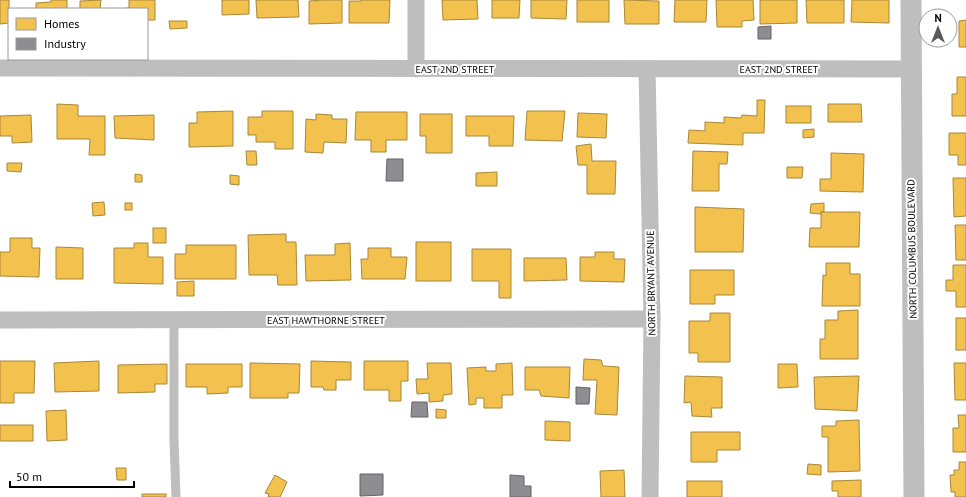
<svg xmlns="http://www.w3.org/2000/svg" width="966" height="497" font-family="'PT Sans',sans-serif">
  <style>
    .homes { fill: #f2c14e; stroke: #a98737 }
    .industry { fill: #8d8d92; stroke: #636366 }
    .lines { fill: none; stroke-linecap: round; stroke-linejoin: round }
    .service { stroke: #bebebe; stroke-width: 9 }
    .minor { stroke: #bebebe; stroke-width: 17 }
    .tertiary { stroke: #bebebe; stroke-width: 21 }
    .labels { text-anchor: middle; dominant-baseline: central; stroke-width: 4; stroke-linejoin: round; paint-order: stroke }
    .street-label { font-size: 10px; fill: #000; stroke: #fff }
  </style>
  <rect width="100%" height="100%" fill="#fff"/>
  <g class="homes">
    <path d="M0 0H9V23L0 24Z"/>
    <path d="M51 0H67V9H36V3L51 2Z"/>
    <path d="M101 0 100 9H80V1Z"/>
    <path d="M129 0H155V20H147V9H119L129 8Z"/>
    <path d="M222 0H249V14L222 15Z"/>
    <path d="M256 0H298L299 17 257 18Z"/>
    <path d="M323 0H342V23L309 24V1Z"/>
    <path d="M361 0H390L389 23H349V1H361Z"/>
    <path d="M442 0H477L478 19 443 20Z"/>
    <path d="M492 0H520L519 18H492Z"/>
    <path d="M531 0H567L566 19 531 18Z"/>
    <rect x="577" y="0" width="32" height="22"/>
    <path d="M624 0 659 1V24H625Z"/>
    <path d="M675 0H707L706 22H674Z"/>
    <path d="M716 0H753L754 20 742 21V27H717Z"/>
    <path d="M760 0H797V23L760 24Z"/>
    <path d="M806 0H844V23H807Z"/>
    <path d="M852 0H889V23L851 22Z"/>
    <path d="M966 20V47H959V21Z"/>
    <path d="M169 21H187V28L170 29Z"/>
    <path d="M957 77H966V116H952V94H957Z"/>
    <path d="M757 100H765L764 133H743V145L688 143 689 130 705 131V122L724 123V117L741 118 742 115 757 116Z"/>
    <path d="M57 104 78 105V116H105V155H89L90 139H57Z"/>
    <path d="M828 104H861L862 122H828Z"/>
    <rect x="786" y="106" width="25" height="17"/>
    <path d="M233 111V146L189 147V123H197V112Z"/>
    <path d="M262 111H293V149H275V142H256V135H248V117H262Z"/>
    <path d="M527 111H565L562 141 525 140Z"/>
    <path d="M356 112H407V140H386V152H371V140H355Z"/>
    <path d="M578 113 607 114 606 138 577 137Z"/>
    <path d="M316 114 332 115V119H347L346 143 324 142 323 153 305 152 306 119 316 120Z"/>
    <path d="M420 114H452V153H426V136H420Z"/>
    <path d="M31 115 32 142 12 143V136H0V116Z"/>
    <path d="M154 115V140L115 138 114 116Z"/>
    <path d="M466 116H514L513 146H489V136H466Z"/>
    <path d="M814 129V137L803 138V130Z"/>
    <path d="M949 133H966V165H958V155H949Z"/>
    <path d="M591 144 592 161H616L615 194H587V165H578L576 146Z"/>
    <path d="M246 151H256L257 165H247Z"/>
    <path d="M693 151 728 152 727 164H719V191H692Z"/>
    <path d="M831 153 864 154 863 192 820 191V179H831Z"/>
    <path d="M7 163H22L21 172 7 171Z"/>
    <path d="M787 167H803L802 178H787Z"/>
    <path d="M497 172V186H476V173Z"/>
    <path d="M135 174 142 175V182H135Z"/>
    <path d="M230 175 239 176V185L230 184Z"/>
    <path d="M953 178H966V216L954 217Z"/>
    <path d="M104 202 105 215 93 216 92 203Z"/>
    <rect x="125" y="203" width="7" height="7"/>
    <path d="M824 203V212H821V214L810 213 811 204Z"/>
    <path d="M695 207 744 209 743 252H695Z"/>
    <path d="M821 212H860L859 247H809L810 228H821Z"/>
    <path d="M955 225H966V260H956Z"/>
    <rect x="153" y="228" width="13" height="15"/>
    <path d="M286 234V242H296L297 285H278L277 275H249L248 235Z"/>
    <path d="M10 238H32V248H40L39 277 0 276V252H10Z"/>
    <rect x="416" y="242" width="35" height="39"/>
    <path d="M134 243H148V257H163V284L114 283V248H134Z"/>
    <path d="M350 243 351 280 306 281 305 255H335V244Z"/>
    <path d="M186 245H236V279H175V254H186Z"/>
    <path d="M56 247 83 248V279H56Z"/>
    <path d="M368 248H391V257H407L405 279H362L361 259H368Z"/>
    <path d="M472 249H511V298H499V281H472Z"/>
    <path d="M595 252H614V259H625L624 282 580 281V257H595Z"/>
    <path d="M524 258H566L567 280 524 281Z"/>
    <path d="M826 263H850V274H860V306H822L823 275 826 276Z"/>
    <path d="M953 265H966V307H956V291H946V280H953Z"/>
    <path d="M690 270H734V295H715V304H690Z"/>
    <path d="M194 281V296H177V282Z"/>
    <path d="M858 310V359H820V339H825V320H838V311Z"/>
    <path d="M710 313H730V362H698V353H689V321H710Z"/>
    <rect x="956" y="318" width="10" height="32"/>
    <path d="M584 359 601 360 603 366 619 367 617 415 595 414 597 380H583Z"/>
    <path d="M0 361H35L34 393H14V403H0Z"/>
    <path d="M99 361V391L55 392 54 363Z"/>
    <path d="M311 361 351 362V380H336V390H324L323 387H311Z"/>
    <path d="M364 361H408V381H401V401H389V390H364Z"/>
    <path d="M250 363 300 364 299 393H288V398H250Z"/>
    <path d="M427 363H451L452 394 443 395V401L429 402V393L417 394 416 379H428Z"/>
    <path d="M512 363 513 395H502V408H484V398H476V404L469 405 467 368 486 367V371H496V364Z"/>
    <path d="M954 363H966V400H955Z"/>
    <path d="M167 364V384H155V392L118 393V365Z"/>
    <path d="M186 364H242V387H228V393L207 394V387H186Z"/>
    <path d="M778 364H797L798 387 778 388Z"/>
    <path d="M525 367H570L569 398 541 396 539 390H525Z"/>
    <path d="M685 376 722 377V408H711L712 417 692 416 691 402 684 403Z"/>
    <path d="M859 376 857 411 815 409 814 377Z"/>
    <path d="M436 409 446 410V418H436Z"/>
    <path d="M66 410 67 440 47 441 46 411Z"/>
    <path d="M958 415H966V452H953V428H959Z"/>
    <path d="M859 420 860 471 828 472V437H822V426H836V421Z"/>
    <path d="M545 421 570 422V441L545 440Z"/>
    <rect x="0" y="425" width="33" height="16"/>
    <path d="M691 432H740V450H717V462H691Z"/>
    <path d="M959 462H966V497H955V492H951L950 475H954V470H959Z"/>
    <path d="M808 464 821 465V475L807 474Z"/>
    <path d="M116 468H126V480H117Z"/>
    <path d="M624 470 625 497H601L600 471Z"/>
    <path d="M275 475 287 482 280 497H268L269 494 265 493Z"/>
    <path d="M861 480V497H838V491H832V481Z"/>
    <rect x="687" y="481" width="35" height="16"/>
    <rect x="142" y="494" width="24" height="3"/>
  </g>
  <g class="industry">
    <path d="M771 26V39H758V27Z"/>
    <path d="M387 159H403V181H386Z"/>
    <path d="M576 387 590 388 589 404H576Z"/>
    <path d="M412 402H427L428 417H411Z"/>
    <path d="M360 474H383V495L360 496Z"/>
    <path d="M510 475 524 476V486H531V497H510Z"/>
  </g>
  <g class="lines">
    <path class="service" d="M174 320V441L176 497"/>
    <g class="minor">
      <path d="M416 0V69"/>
      <path d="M0 68 911 69"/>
      <path d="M647 69 652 319 650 497"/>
      <path d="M0 320 652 319"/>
    </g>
    <path class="tertiary" d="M911 0 914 497"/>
  </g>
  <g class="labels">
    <g class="street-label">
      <text x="455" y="69">EAST 2ND STREET</text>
      <text x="779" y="69">EAST 2ND STREET</text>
      <text transform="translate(912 249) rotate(-91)">NORTH COLUMBUS BOULEVARD</text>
      <text transform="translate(651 283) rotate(-91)">NORTH BRYANT AVENUE</text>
      <text x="326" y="320">EAST HAWTHORNE STREET</text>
    </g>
  </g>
  <rect x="8" y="8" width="140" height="52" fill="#ffffff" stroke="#999999"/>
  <rect x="16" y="18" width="20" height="12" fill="#f2c14e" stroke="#999999"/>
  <text x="44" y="28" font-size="12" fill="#000000">Homes</text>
  <rect x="16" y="38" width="20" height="12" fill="#8d8d92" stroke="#999999"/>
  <text x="44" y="48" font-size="12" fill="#000000">Industry</text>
  <g transform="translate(938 28)"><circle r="19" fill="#ffffff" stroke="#999999"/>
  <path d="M0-3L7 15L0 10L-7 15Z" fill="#595959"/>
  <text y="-6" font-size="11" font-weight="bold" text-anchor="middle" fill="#000000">N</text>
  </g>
  <path d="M10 481v6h124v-6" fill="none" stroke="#000000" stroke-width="2"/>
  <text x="16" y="481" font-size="12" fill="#000000" stroke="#ffffff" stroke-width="3" paint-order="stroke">50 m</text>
</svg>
